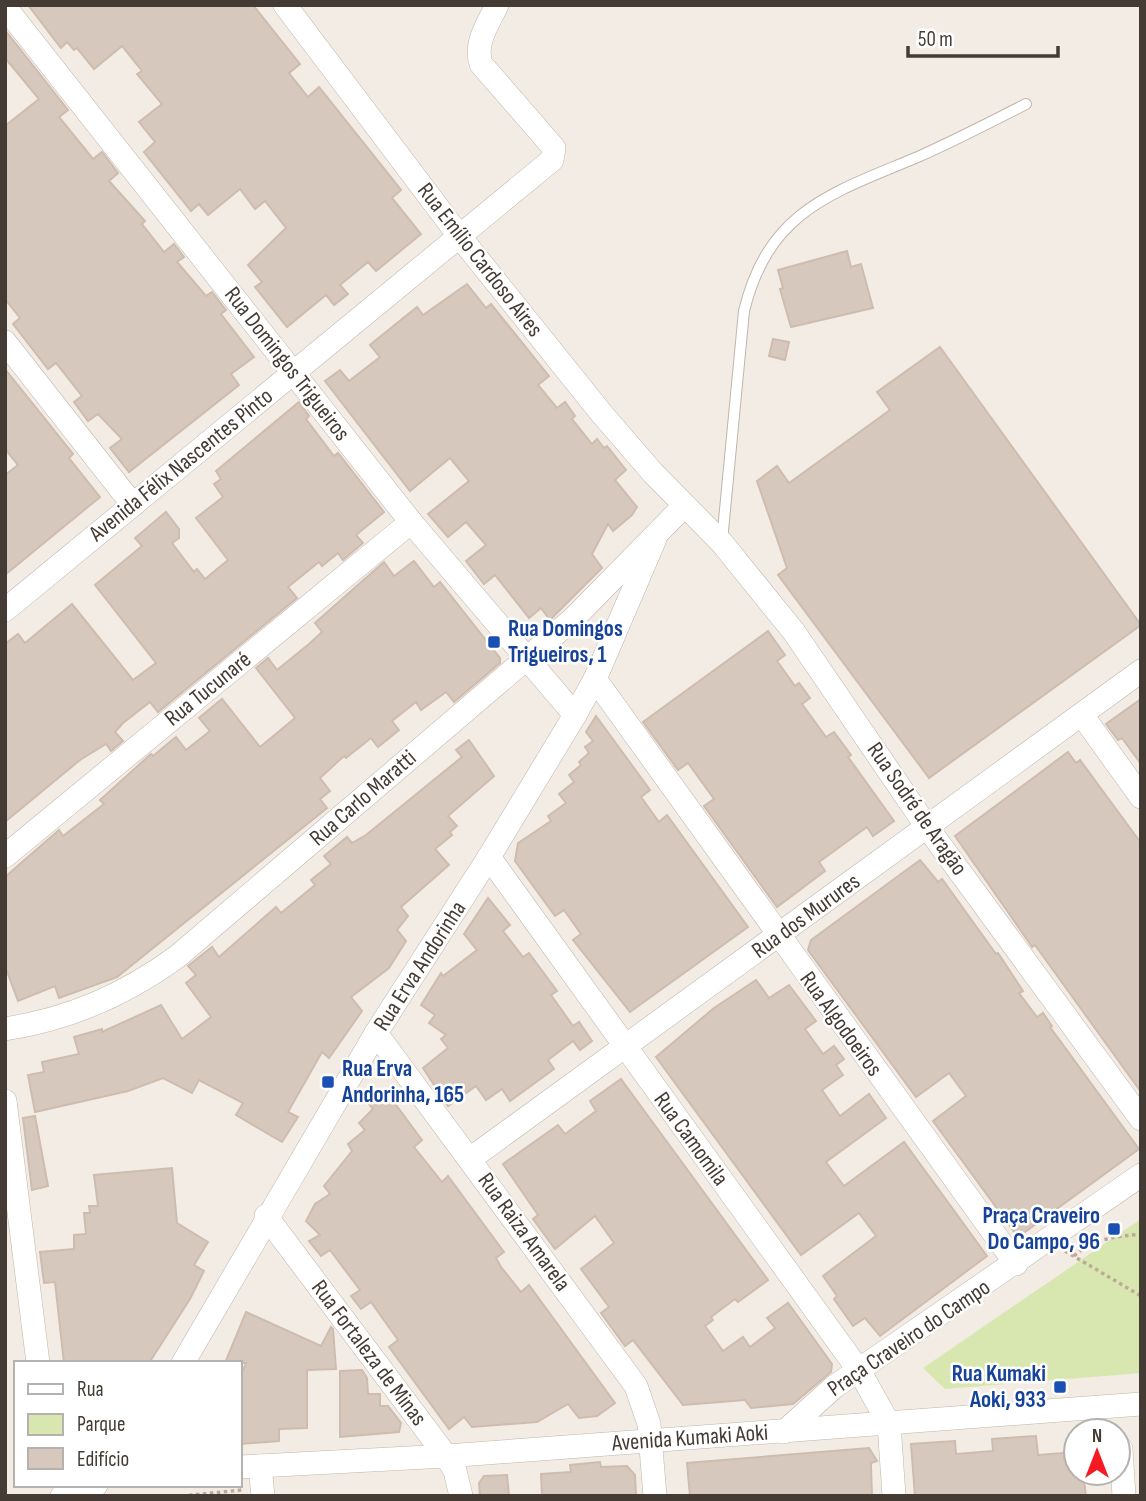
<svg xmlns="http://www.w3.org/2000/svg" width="1146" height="1501" font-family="'Sofia Sans Condensed',sans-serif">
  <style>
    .green { fill: #d8e6af }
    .building { fill: #d7c8be; stroke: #cebcae; stroke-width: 2 }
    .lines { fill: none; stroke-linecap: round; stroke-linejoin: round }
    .lane-casing { stroke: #c0b5ab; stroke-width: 12 }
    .street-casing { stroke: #c0b5ab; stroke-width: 24 }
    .path { stroke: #bfaa9a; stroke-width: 3.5; stroke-dasharray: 3.5 3.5; stroke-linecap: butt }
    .lane { stroke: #fff; stroke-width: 10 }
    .street { stroke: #fff; stroke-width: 23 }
    .transit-dot { fill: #1a4fb4; stroke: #fff; stroke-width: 2.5 }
    .labels { text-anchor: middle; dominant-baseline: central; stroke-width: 5; stroke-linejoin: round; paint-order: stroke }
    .street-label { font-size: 23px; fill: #453b35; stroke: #fff }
    .transit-label { font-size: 23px; font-weight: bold; fill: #164399; stroke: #fff; text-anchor: start }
  </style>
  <rect width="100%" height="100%" fill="#f2ece5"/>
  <path class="green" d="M1141 1219V1373L945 1389 923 1368Z"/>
  <g class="building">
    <path d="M28 5H253L300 64 289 73 308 97 319 87 401 190 392 198 421 234 376 271 368 262 340 285 348 294 334 305 326 295 287 327 255 287 262 282 248 265 286 228 265 201 255 209 240 189 208 215 199 204 191 211 144 152 155 142 139 122 162 104 137 74 142 71 122 46 94 69 77 48 74 50 67 42 61 48Z"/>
    <path d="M5 30 68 110 59 117 93 159 102 152 118 173 109 181 145 221 142 224 164 252 174 244 184 257 177 262 206 296 212 292 226 310 221 314 254 357 231 374 239 385 129 472 110 448 122 439 98 414 88 421 74 402 82 396 56 363 48 369 13 324 20 318 5 299V126L39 99 5 58Z"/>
    <path d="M847 251 851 267 861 264 873 308 791 327 780 289 783 288 778 270Z"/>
    <path d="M467 284 486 308 491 304 549 376 538 385 557 408 565 402 575 416 572 419 592 444 597 439 604 448 607 446 626 470 615 480 637 507 632 515 613 531 608 524 592 554 602 568 550 620 541 608 529 618 495 575 484 584 466 561 486 545 466 522 448 537 428 514 469 481 450 458 410 491 325 381 340 370 349 381 380 357 370 345 417 307 423 315Z"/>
    <path d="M773 339 789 342 785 360 769 356Z"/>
    <path d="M940 347 1141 625 929 778 778 575 787 568 757 481 777 466 789 483 890 410 877 392Z"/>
    <path d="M5 369 73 454 69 458 100 497 5 575V475L18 465 5 449Z"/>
    <path d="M299 402 309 416 306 419 334 456 338 453 384 512 356 535 363 543 343 560 338 553 322 566 319 562 288 587 297 598 158 712 150 702 123 723 115 732 123 741 111 751 106 744 80 760 5 822V644L18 634 25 643 72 604 133 680 156 663 95 585 142 546 135 538 166 512 179 529V538L172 543 194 572 197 569 205 579 228 560 196 518 223 497 214 484 221 479 216 471Z"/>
    <path d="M414 561 434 587 440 582 500 658V663L454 702 446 692 421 710 416 702 392 721 399 730 378 747 371 738 346 758 344 756 320 778 330 791 320 799 327 808 117 977 59 998 55 986 18 1001 5 966V877L59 830 63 836 104 804 100 800 151 754 153 756 176 737 186 750 210 731 199 718 222 699 260 747 295 718 256 668 268 658 277 670 309 644 322 632 315 623 384 562 394 576Z"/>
    <path d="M768 631 785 655 777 661 795 686 799 683 810 698 802 704 826 737 834 732 851 755 848 757 894 821 873 836 867 827 841 846 819 862 825 871 777 907 704 806 714 799 688 763 678 770 643 722Z"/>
    <path d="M1141 699V764L1122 738 1118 740 1106 724Z"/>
    <path d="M596 716 650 790 641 797 659 822 667 815 748 927 630 1012 573 940 581 934 564 910 555 916 515 861 518 843 551 821 548 816 566 803 559 794 574 782 569 775 581 765 579 762 589 753 585 747 593 741 586 732Z"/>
    <path d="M469 740 494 776 448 816 457 826 450 832 452 835 435 849 449 865 401 907 408 916 397 930 406 941 389 968 351 997 362 1011 329 1058 322 1052 288 1112 298 1117 282 1142 236 1115 243 1103 199 1080 192 1093 163 1078 128 1091 35 1112 28 1075 44 1072 42 1062 79 1054 74 1037 102 1029V1032L161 1005 182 1039 211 1017 186 983 196 975 188 966 212 947 219 957 276 907 281 913 315 885 311 880 331 864 324 856 347 837 352 843 366 835 462 757 456 750Z"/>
    <path d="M1068 752 1076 763 1080 760 1141 843V1092L1035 945 1032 947 1028 941 955 836Z"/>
    <path d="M920 860 938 882 942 879 996 954 998 953 1023 991 1019 993 1037 1017 1043 1013 1052 1026 1050 1027 1139 1149 1018 1237 933 1121 966 1096 949 1073 916 1097 808 950 811 940Z"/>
    <path d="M488 898 510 925 503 931 523 957 529 953 557 991 551 995 573 1026 579 1022 592 1041 580 1050 573 1041 548 1060 554 1069 510 1101 502 1089 486 1100 476 1086 448 1106 423 1068 448 1048 441 1039 446 1035 429 1023 435 1015 421 1005 441 973 443 976 477 950 464 934Z"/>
    <path d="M756 980 769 998 789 985 816 1021 805 1029 823 1054 834 1046 844 1059 836 1065 843 1075 822 1090 840 1116 869 1094 886 1118 826 1162 844 1186 904 1142 987 1256 880 1336 865 1318 853 1326 834 1299 837 1296 823 1276 876 1236 859 1213 801 1255 656 1057 714 1008Z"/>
    <path d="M621 1079 768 1280 738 1302 735 1299 711 1317 713 1320 705 1326 723 1351 743 1337 750 1347 775 1328 767 1318 788 1303 832 1364 831 1372 793 1404 751 1408 745 1400 683 1405 633 1340 625 1346 601 1313 609 1307 581 1269 614 1243 595 1216 555 1249 533 1219 538 1215 503 1164 558 1125 565 1134 596 1111 590 1101Z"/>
    <path d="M385 1090 422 1140 414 1147 442 1182 448 1176 504 1252 496 1258 501 1267 521 1292 529 1285 615 1403 597 1416 579 1418 568 1404 537 1422 472 1427 464 1417 449 1429 389 1347 398 1340 371 1302 361 1309 351 1296 360 1290 330 1250 321 1256 309 1241 320 1235 306 1221 315 1204 330 1194 324 1186 352 1151 348 1144 365 1130 359 1123 373 1109 369 1104Z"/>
    <path d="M35 1116 48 1186 32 1190 23 1118Z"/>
    <path d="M172 1168 177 1223 208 1242 194 1265 204 1271 190 1299 149 1363H64L55 1282 44 1283 40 1252 74 1249V1235L86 1234 84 1213H90L89 1206H98L94 1175Z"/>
    <path d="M246 1312 321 1346 331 1327 333 1329 336 1369 307 1370V1428L279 1429V1441L240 1444V1378L246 1363H225Z"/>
    <path d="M362 1370 367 1378 368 1394H380V1406H388L401 1423 399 1432 340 1437V1371Z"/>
    <path d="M1036 1436 1038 1455 1076 1452V1473H1083L1086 1496H915L911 1444 955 1441 956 1454 993 1451 992 1439Z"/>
    <path d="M869 1448 877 1461 871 1463V1467L872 1496H690L687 1463Z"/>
    <path d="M600 1462 601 1467 627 1466 635 1475 636 1496H542L541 1474 571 1472 570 1465Z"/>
    <path d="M507 1475 509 1496H480L479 1483 484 1476Z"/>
  </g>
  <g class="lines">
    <defs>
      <path id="lane" d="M722 541 744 311C769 209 833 193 920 156 956 140 991 122 1026 104"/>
      <g id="street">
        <path d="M285 5 460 237 602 414 653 473 722 543 794 632 927 827 1141 1119"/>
        <path d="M5 7 411 522 575 715"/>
        <path d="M5 342 133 505"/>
        <path d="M5 610 552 160 554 148 481 64C474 43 488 24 497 5"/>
        <path d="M595 679 1016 1264"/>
        <path d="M1082 715 1141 797"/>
        <path d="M5 856 411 522"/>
        <path d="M489 857 860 1372 889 1424 894 1496"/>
        <path d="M5 1029C70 1019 125 995 178 956L574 618 684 506"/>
        <path d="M376 1033 636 1386 649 1424 655 1496"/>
        <path d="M5 1101 38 1363"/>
        <path d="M470 1159 1141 671"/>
        <path d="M266 1216 446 1456 455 1471 461 1496"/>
        <path d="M183 1363 376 1033 489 857 575 715 595 679 655 539"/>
        <path d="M784 1432 834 1387 1141 1175"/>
        <path d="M1121 1449 1124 1496"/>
        <path d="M260 1466 263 1496"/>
        <path d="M240 1467 446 1456 1141 1404"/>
        <path d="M62 1496 96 1485"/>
      </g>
    </defs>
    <use href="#lane" class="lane-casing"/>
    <use href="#street" class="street-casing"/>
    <g class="path">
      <path d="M1065 1251 1141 1296"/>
      <path d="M1074 1256C1092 1238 1116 1237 1141 1234"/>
      <path d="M182 1496 242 1490"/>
    </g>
    <use href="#lane" class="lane"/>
    <use href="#street" class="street"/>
  </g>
  <g class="transit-dot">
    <rect x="487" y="635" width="14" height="14" rx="3.5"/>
    <rect x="321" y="1075" width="14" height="14" rx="3.5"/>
    <rect x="1107" y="1222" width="14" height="14" rx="3.5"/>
    <rect x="1053" y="1380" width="14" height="14" rx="3.5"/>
  </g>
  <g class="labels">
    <g class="street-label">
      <text transform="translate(480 260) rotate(52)">Rua Emílio Cardoso Aires</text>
      <text transform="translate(287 364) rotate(52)">Rua Domingos Trigueiros</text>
      <text transform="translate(181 465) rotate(-39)">Avenida Félix Nascentes Pinto</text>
      <text transform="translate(208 689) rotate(-39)">Rua Tucunaré</text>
      <text transform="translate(363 798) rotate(-41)">Rua Carlo Maratti</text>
      <text transform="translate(917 809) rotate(55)">Rua Sodré de Aragão</text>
      <text transform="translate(806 916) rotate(-36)">Rua dos Murures</text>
      <text transform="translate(420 966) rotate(-57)">Rua Erva Andorinha</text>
      <text transform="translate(841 1024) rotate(54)">Rua Algodoeiros</text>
      <text transform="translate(691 1139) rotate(54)">Rua Camomila</text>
      <text transform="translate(524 1232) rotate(54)">Rua Raiza Amarela</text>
      <text transform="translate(909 1338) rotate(-34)">Praça Craveiro do Campo</text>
      <text transform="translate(369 1353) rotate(53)">Rua Fortaleza de Minas</text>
      <text transform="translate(690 1438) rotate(-4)">Avenida Kumaki Aoki</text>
    </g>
    <g class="transit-label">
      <text x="508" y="629">Rua Domingos<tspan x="508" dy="26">Trigueiros, 1</tspan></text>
      <text x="342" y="1069">Rua Erva<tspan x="342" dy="26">Andorinha, 165</tspan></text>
      <text x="1100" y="1216" text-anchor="end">Praça Craveiro<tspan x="1100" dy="26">Do Campo, 96</tspan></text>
      <text x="1046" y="1374" text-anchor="end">Rua Kumaki<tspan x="1046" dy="26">Aoki, 933</tspan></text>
    </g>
  </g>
  <rect width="1146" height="1501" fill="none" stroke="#453b35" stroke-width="14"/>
  <rect x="14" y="1361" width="228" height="126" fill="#ffffff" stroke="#b5b1ae" stroke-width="2"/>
  <rect x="28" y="1384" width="35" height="10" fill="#ffffff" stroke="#b5b1ae" stroke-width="2"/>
  <text x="77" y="1396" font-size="21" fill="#453b35">Rua</text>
  <rect x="28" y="1414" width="35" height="21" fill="#d8e6af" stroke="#b5b1ae" stroke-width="2"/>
  <text x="77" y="1431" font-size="21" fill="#453b35">Parque</text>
  <rect x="28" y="1448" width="35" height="21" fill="#d7c8be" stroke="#b5b1ae" stroke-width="2"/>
  <text x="77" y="1466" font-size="21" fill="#453b35">Edifício</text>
  <g transform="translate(1097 1452)"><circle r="33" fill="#ffffff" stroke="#b5b1ae" stroke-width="2"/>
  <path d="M0-5L12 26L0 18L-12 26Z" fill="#f51a24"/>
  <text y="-10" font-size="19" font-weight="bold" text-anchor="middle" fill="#453b35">N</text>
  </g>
  <path d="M908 46v10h150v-10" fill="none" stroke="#453b35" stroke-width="3.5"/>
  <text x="918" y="46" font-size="21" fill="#453b35" stroke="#ffffff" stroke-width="5" paint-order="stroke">50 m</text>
</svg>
